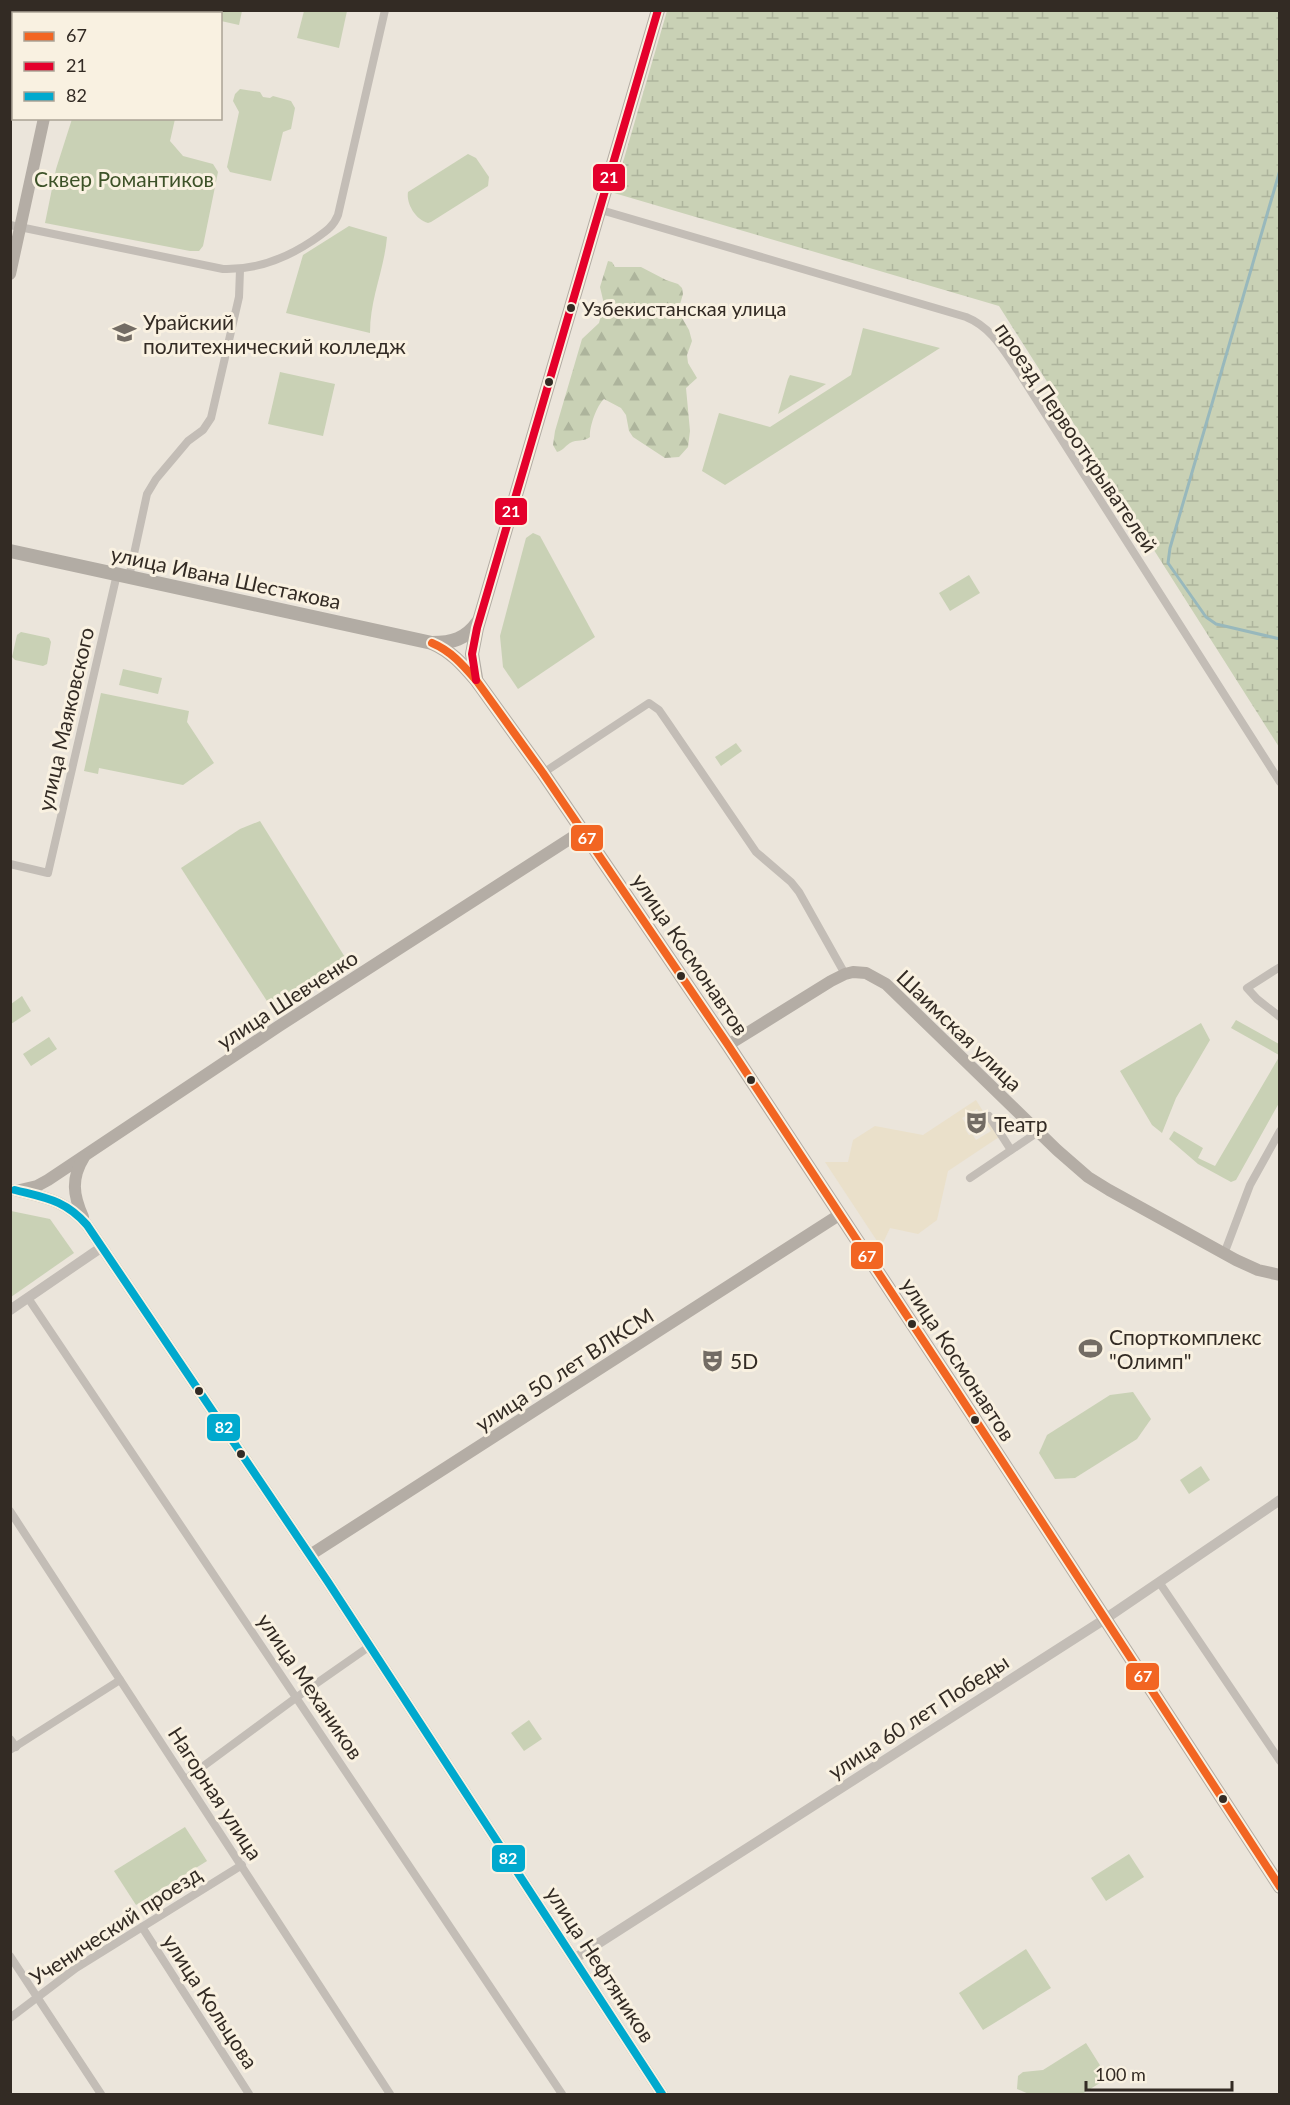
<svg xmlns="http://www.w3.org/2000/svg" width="1290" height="2105" font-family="Lato,sans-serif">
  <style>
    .forest { fill: url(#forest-firs) }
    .wetland { fill: url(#wetland-marsh) }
    .park { fill: #c9d1b5 }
    .plaza { fill: #eae0ca; fill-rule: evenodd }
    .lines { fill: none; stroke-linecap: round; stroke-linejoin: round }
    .stream { stroke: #98b8bc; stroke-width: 3 }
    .minor { stroke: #c3bdb6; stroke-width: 8 }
    .tertiary { stroke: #c3bdb6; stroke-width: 10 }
    .secondary { stroke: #b4ada5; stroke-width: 12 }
    .primary { stroke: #b2aca4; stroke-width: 14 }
    .bus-1-casing { stroke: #f9f1e1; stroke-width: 12 }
    .bus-2-casing { stroke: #f9f1e1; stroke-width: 12 }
    .bus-3-casing { stroke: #f9f1e1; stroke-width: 12 }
    .bus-1 { stroke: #f26522; stroke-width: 8 }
    .bus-2 { stroke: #e4002b; stroke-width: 8 }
    .bus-3 { stroke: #00a9ce; stroke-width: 8 }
    .bus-dot { fill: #332b24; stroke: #f9f1e1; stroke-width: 2 }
    .labels { text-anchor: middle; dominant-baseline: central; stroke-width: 6; stroke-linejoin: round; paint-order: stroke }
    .bus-label { font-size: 20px; fill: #332b24; stroke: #f9f1e1; text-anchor: start }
    .park-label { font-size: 21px; fill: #3d5228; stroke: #f9f1e1 }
    .poi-label { font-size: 21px; fill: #332b24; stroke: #f9f1e1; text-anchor: start }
    .street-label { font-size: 21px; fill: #332b24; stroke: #f9f1e1 }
    .line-badge { stroke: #f9f1e1; stroke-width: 2 }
    .badge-label { font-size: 16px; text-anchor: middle; font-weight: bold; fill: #fff }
  </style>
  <defs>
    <pattern id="forest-firs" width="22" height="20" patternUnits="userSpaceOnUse" patternTransform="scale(1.5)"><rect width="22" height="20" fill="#c9d1b5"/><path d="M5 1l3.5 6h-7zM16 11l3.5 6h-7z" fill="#adb49c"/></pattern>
    <pattern id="wetland-marsh" width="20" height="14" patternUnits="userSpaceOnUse" patternTransform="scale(1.5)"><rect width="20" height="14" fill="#c9d1b5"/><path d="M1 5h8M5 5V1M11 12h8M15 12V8" fill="none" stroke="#adb49c"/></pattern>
  </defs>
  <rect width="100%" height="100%" fill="#ebe5db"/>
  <path class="forest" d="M608 261 612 262 615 267H641L666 280 678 284 682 288 683 294 678 311 689 330 692 341 687 355 688 363 697 378 686 388 690 431 688 447 679 457 665 458 633 437 629 431 626 415 621 408 604 399C597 405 589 427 590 437 584 442 577 439 570 443 564 447 564 450 557 452L553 445 555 431 582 339 599 323 604 304 600 287Z"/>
  <path class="wetland" d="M667 11H1279V747L999 306 614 193Z"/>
  <g class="park">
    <path d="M205 11H242L239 25 221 21 220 14 207 13Z"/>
    <path d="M304 11H347L339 48 297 38Z"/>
    <path d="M240 89 260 92 263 97 270 98 273 96 291 101 295 108 291 129 283 132 271 181 230 172 227 167 239 112 233 101 235 94Z"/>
    <path d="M72 119H175L170 141 183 156 213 164 218 172 203 246 199 251H190L45 223 56 169Z"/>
    <path d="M468 154 476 158 489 177 488 186 431 222 428 223C416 220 406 204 408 192Z"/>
    <path d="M349 226 387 237C384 271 370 298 370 333L286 313 303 255Z"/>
    <path d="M863 328 940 348 725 485 702 471 719 413 770 427 851 375Z"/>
    <path d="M280 372 335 384 323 436 268 424Z"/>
    <path d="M790 375 826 384 778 414 788 379Z"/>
    <path d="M533 533 540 536 595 637 518 689 503 667 500 636 526 538Z"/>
    <path d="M969 575 980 593 950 611 939 593Z"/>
    <path d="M21 632 49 638 51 642 47 664 43 666 15 660 12 657 17 635Z"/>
    <path d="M123 669 162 678 158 694 119 685Z"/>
    <path d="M101 693 189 711 187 722 214 763 183 785 99 768 98 774 84 771Z"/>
    <path d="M736 743 742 751 721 766 715 757Z"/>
    <path d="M260 821 348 962 274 1012 181 868 240 829Z"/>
    <path d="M22 996 31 1011 11 1024V1004Z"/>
    <path d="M1236 1020 1279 1044V1055L1231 1028Z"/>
    <path d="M1201 1023 1210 1040 1176 1098 1162 1133 1152 1125 1120 1071Z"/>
    <path d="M49 1037 57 1049 31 1066 23 1054Z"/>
    <path d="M1279 1057V1103L1236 1180 1231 1182 1198 1164 1169 1139 1174 1131 1203 1148 1198 1158 1215 1166Z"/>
    <path d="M11 1211 50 1219 74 1253 11 1297Z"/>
    <path d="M1133 1392 1151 1419 1137 1439 1075 1478 1055 1479 1039 1453 1047 1435 1110 1395Z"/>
    <path d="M1201 1466 1210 1480 1189 1494 1180 1480Z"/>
    <path d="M529 1720 542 1739 524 1751 511 1733Z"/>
    <path d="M185 1827 207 1861 136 1905 114 1871Z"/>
    <path d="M1129 1854 1144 1877 1106 1901 1091 1878Z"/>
    <path d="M1026 1949 1051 1988 983 2030 959 1993Z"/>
    <path d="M1086 2043 1108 2078 1082 2094H1029L1017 2089 1018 2076 1023 2072 1043 2070Z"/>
  </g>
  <path class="plaza" d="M976 1100 999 1137 948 1171 937 1220 918 1234 890 1228 881 1247 825 1162H848L853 1140 875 1126 923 1135ZM977 1109 991 1131 976 1140 972 1134 969 1135 965 1129 968 1127 962 1118Z"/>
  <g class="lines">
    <path class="stream" d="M1280 170 1170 548 1168 563 1206 617 1216 624 1280 639"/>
    <g class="minor">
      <path d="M601 210 966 317C991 327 1003 349 1018 371L1280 782"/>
      <path d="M10 225 223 269C256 270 285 259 312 241 323 233 333 228 338 215L385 10"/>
      <path d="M129 577 147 494 156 479 188 441 203 430 211 418 239 297 240 270"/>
      <path d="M543 773 649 703 659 710 668 723 756 852 791 882 799 892 845 974"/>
      <path d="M10 864 48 873 117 574"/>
      <path d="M1280 967 1247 988 1257 999 1280 1017"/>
      <path d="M989 1116 1011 1150"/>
      <path d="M970 1178 1038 1132"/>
      <path d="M1224 1254 1250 1185 1280 1131"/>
      <path d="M28 1298 562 2094"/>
      <path d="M10 1511 390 2094"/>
      <path d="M1159 1582 1280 1761"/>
      <path d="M10 1739 16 1747"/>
      <path d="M10 1750 120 1680"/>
      <path d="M186 1779 297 1697 370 1646"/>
      <path d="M142 1927 249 2094"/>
      <path d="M10 1956 101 2094"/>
      <path d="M10 2018 76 1968 242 1865"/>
    </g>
    <g class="tertiary">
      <path d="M10 1310 102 1247"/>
      <path d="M574 1959 1105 1619 1280 1500"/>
    </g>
    <g class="secondary">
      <path d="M67 14 68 10"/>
      <path d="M10 274 44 118"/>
      <path d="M728 1045 831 981 845 974 853 972 866 973 886 984 1057 1150 1088 1177 1109 1190 1236 1260 1258 1270 1280 1275"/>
      <path d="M15 1190C46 1198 65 1200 87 1225L328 1582 662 2094"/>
      <path d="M20 1190 37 1186 48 1180 279 1026 582 831"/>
      <path d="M83 1217C73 1195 71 1178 84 1157"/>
      <path d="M310 1555 839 1215"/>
    </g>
    <g class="primary">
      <path d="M10 551 432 643C452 643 466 639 478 622"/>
      <path d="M432 643C451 651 463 665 476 680L543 773 728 1045 950 1381 1280 1887"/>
      <path d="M476 678 472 654 477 628 658 10"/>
    </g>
    <defs>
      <path id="bus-1" d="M432 643C451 651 463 665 476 680L543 773 728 1045 950 1381 1280 1887"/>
      <path id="bus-2" d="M476 680 472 654 477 628 658 10"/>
      <path id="bus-3" d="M15 1190C46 1198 65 1200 87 1225L328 1582 662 2094"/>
    </defs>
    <use href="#bus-1" class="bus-1-casing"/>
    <use href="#bus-2" class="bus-2-casing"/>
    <use href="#bus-3" class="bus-3-casing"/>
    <use href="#bus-1" class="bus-1"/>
    <use href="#bus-2" class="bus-2"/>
    <use href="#bus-3" class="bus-3"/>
  </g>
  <defs>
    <symbol id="university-bare" viewBox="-9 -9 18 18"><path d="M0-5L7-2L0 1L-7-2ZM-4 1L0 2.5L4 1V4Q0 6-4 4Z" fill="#736c64" stroke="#f9f1e1" stroke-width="2.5" paint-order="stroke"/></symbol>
    <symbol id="theatre-bare" viewBox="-9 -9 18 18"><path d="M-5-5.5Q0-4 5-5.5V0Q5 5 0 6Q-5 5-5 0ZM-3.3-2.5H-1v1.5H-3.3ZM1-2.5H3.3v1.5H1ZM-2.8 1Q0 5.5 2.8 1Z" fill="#736c64" stroke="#f9f1e1" stroke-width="2.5" paint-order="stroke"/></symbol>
    <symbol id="stadium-bare" viewBox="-9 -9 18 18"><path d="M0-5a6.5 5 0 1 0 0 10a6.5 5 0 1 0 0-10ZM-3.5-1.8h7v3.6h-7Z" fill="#736c64" stroke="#f9f1e1" stroke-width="2.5" paint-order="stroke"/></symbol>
  </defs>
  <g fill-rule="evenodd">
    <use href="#university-bare" x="108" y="316" width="33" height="33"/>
    <use href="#theatre-bare" x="960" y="1106" width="33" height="33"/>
    <use href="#stadium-bare" x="1074" y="1332" width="33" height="33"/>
    <use href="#theatre-bare" x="696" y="1344" width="33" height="33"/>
  </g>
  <g class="bus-dot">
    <circle cx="571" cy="308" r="5"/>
    <circle cx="549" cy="382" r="5"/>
    <circle cx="681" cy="976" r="5"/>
    <circle cx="751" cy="1080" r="5"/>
    <circle cx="912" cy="1324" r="5"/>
    <circle cx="199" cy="1391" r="5"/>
    <circle cx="975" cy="1420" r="5"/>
    <circle cx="241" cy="1454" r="5"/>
    <circle cx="1223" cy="1799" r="5"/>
  </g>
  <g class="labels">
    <g class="bus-label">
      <text x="582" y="308">Узбекистанская улица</text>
    </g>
    <g class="park-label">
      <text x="124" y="178">Сквер Романтиков</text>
    </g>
    <g class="poi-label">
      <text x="143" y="321">Урайский<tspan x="143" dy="24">политехнический колледж</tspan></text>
      <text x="994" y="1123">Театр</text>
      <text x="1109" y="1336">Спорткомплекс<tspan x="1109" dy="24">"Олимп"</tspan></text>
      <text x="730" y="1360">5D</text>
    </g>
    <g class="street-label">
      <text transform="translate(1077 437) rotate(56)">проезд Первооткрывателей</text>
      <text transform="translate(226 577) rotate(12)">улица Ивана Шестакова</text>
      <text transform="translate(65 719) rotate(-77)">улица Маяковского</text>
      <text transform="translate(691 954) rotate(56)">улица Космонавтов</text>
      <text transform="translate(287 999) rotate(-33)">улица Шевченко</text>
      <text transform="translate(960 1030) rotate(44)">Шаимская улица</text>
      <text transform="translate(959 1359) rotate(57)">улица Космонавтов</text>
      <text transform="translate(564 1369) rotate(-33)">улица 50 лет ВЛКСМ</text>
      <text transform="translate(311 1686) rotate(56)">улица Механиков</text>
      <text transform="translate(918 1716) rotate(-33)">улица 60 лет Победы</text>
      <text transform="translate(216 1793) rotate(57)">Нагорная улица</text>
      <text transform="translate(115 1925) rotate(-33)">Ученический проезд</text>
      <text transform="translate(601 1964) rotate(57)">улица Нефтяников</text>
      <text transform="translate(211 2001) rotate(57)">улица Кольцова</text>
    </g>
  </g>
  <g class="line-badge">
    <rect x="592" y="163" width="34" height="29" rx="6" fill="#e4002b"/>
    <rect x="494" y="497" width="34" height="29" rx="6" fill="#e4002b"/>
    <rect x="570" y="824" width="34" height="28" rx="6" fill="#f26522"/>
    <rect x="850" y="1241" width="34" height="29" rx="6" fill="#f26522"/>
    <rect x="206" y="1413" width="35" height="29" rx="6" fill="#00a9ce"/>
    <rect x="1125" y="1662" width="35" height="29" rx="6" fill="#f26522"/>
    <rect x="491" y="1844" width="35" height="29" rx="6" fill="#00a9ce"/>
  </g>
  <g class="badge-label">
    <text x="609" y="183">21</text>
    <text x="511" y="517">21</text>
    <text x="587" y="844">67</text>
    <text x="867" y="1262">67</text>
    <text x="224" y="1433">82</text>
    <text x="1143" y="1682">67</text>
    <text x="508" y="1864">82</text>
  </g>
  <rect width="1290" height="2105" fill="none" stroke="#332b24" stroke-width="24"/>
  <rect x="12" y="12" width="210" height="108" fill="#f9f1e1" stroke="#aaa295" stroke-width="1.5"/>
  <rect x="24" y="32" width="30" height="9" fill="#f26522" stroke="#aaa295" stroke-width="1.5"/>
  <text x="66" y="42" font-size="18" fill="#332b24">67</text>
  <rect x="24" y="62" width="30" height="9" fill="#e4002b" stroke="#aaa295" stroke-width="1.5"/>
  <text x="66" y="72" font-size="18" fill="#332b24">21</text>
  <rect x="24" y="92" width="30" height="9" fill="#00a9ce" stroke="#aaa295" stroke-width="1.5"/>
  <text x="66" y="102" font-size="18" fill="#332b24">82</text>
  <path d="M1086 2081v9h146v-9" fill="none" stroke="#332b24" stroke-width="3"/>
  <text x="1095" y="2081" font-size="18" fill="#332b24" stroke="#f9f1e1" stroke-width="4.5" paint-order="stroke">100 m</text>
</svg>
